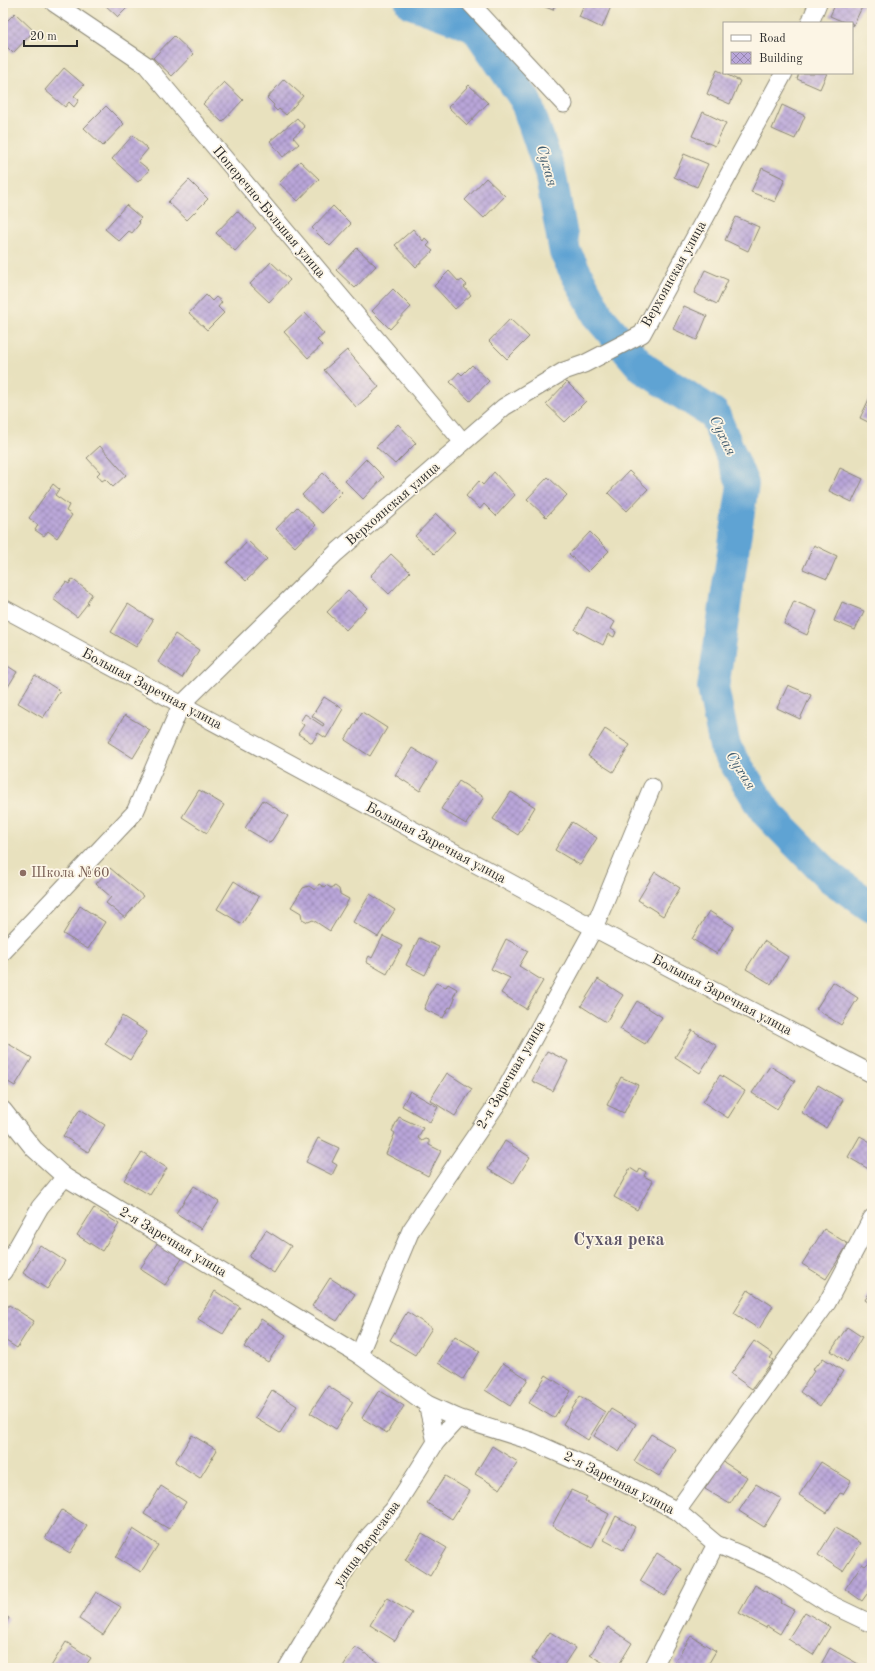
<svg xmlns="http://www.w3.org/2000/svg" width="875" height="1671" font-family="'Old Standard TT',serif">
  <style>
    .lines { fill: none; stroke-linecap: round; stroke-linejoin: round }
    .river { stroke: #5ea3d3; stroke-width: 32 }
    .building { fill: url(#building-cross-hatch) }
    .street-casing { stroke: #8a8674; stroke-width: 19 }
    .street { stroke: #fff; stroke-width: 17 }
    .education-dot { fill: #8d6e63; stroke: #fcf5e5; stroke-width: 1.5 }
    .labels { text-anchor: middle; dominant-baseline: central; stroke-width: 3.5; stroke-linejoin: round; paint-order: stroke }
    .street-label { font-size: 14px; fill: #2b2b2b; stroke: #fcf5e5 }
    .education-label { font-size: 14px; fill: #785e54; stroke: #fcf5e5; text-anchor: start }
    .water-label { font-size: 15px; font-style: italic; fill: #3f5b6e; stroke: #fcf5e5 }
    .district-label { font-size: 18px; font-weight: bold; fill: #5d5668; stroke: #fcf5e5 }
  </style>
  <defs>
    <pattern id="building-cross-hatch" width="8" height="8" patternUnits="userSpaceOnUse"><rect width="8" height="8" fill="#b9a6d9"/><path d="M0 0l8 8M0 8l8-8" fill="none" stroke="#9787b0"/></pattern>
  </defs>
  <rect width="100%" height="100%" fill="#fcf5e5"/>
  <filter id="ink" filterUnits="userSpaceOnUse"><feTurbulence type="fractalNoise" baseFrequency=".025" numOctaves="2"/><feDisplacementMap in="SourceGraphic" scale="8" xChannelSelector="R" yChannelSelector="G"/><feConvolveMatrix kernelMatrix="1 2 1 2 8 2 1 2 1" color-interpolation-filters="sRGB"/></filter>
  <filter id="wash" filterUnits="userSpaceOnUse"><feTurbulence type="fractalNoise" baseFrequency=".012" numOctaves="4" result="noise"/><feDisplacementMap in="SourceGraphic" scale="16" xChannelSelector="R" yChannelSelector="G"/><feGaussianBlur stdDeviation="0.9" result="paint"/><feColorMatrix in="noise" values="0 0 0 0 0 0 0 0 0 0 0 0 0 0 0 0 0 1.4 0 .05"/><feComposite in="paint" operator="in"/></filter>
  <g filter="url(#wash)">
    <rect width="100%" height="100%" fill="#e8e1be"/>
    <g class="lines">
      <path class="river" d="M411 3 475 26 525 99 550 172 565 252 599 317 643 368 714 414 743 484 713 688 725 747 766 812 831 878 872 907"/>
    </g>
    <g id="blocks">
      <g class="building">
        <path d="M103 3H132L118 17Z"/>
        <path d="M535 3H555L553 10Z"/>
        <path d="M585 3H609L612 4 602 28 579 17Z"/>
        <path d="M836 3H864L853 26 852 23H846L830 16Z"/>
        <path d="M15 13 34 31 13 53 3 43V25Z"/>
        <path d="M174 36 193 54 172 76 153 58Z"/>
        <path d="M64 68 84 85 74 96 79 100 74 107 69 102 65 107 45 90Z"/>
        <path d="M717 70 740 81 730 104 707 94Z"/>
        <path d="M799 73H827L820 89 797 79Z"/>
        <path d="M284 79 303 96 286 115 279 109 277 111 273 107 274 105 267 98Z"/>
        <path d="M224 82 243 100 222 122 203 104Z"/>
        <path d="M469 85 488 103 467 125 448 107Z"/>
        <path d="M782 105 805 116 795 139 772 129Z"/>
        <path d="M106 106 124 124 103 146 84 128Z"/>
        <path d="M703 112 726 123 715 146 692 136Z"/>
        <path d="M297 118 305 127 293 137 299 144 283 157 270 141Z"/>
        <path d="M133 135 148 149 138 161 149 170 138 182 112 159Z"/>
        <path d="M684 154 708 164 697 187 674 177Z"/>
        <path d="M300 161 319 179 298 201 279 183Z"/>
        <path d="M762 168 785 179 775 202 751 192Z"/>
        <path d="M486 178 505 196 484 218 465 200Z"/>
        <path d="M189 180 208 199 187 220 168 202Z"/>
        <path d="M126 205 141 218 138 221 140 223 132 233 129 231 119 241 105 229Z"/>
        <path d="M333 206 351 224 330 246 312 228Z"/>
        <path d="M237 211 256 228 235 251 216 233Z"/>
        <path d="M736 217 759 227 748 251 725 240Z"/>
        <path d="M413 229 423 241 425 238 430 243 427 246 433 251 416 267 395 245Z"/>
        <path d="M357 248 376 266 355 288 336 270Z"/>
        <path d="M271 262 290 280 269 302 250 284Z"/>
        <path d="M705 270 728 280 717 304 694 293Z"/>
        <path d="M449 271 459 282 462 280 467 285 464 287 471 295 455 309 434 286Z"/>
        <path d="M393 289 411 307 390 329 372 311Z"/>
        <path d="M206 295 212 301 216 297 222 302 218 307 224 313 207 330 189 313Z"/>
        <path d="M684 306 707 316 697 340 673 329Z"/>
        <path d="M305 313 324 334 317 340 322 345 308 358 284 332Z"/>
        <path d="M510 319 529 337 507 359 489 341Z"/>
        <path d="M347 350 379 387 356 407 324 370Z"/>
        <path d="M472 365 489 381 470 401 450 382 459 372 462 375Z"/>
        <path d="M567 382 586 401 565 422 546 404Z"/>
        <path d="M871 395H872V424L860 418Z"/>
        <path d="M398 424 416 443 395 464 376 447Z"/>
        <path d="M100 446 126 475 113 487 105 479 102 481 97 475 100 472 87 458Z"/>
        <path d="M366 459 384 477 363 499 345 481Z"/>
        <path d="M840 468 863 479 852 502 829 491Z"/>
        <path d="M629 471 648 489 627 511 608 493Z"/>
        <path d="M494 472 515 495 496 516 484 504 480 509 466 496 479 481 483 485Z"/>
        <path d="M323 473 342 492 321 513 302 495Z"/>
        <path d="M548 477 567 495 546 517 527 499Z"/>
        <path d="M53 484 59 489 55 495 69 505 66 511 72 515 57 538 48 531 44 536 35 530 38 525 29 518Z"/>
        <path d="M297 507 316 525 295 547 276 529Z"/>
        <path d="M436 514 455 532 434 554 415 536Z"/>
        <path d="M590 532 609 551 588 572 569 554Z"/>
        <path d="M248 541 267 559 246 581 227 563Z"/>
        <path d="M814 545 837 556 827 579 803 569Z"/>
        <path d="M391 554 410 572 389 594 370 576Z"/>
        <path d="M72 579 92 594 87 602 88 603 77 617 53 599 66 582 69 584Z"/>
        <path d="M348 590 367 608 346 630 327 612Z"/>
        <path d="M794 601 817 611 807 635 784 624Z"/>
        <path d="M842 602 864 611 855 630 834 621Z"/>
        <path d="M128 604 153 620 136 647 111 632Z"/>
        <path d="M587 607 615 622 611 629 616 632 614 637 608 634 603 645 575 630Z"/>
        <path d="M175 634 199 650 182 678 158 662Z"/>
        <path d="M3 663 17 672 3 695Z"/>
        <path d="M35 675 60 691 43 718 18 703Z"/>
        <path d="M788 685 811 695 800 719 777 708Z"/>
        <path d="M324 697 343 709 326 738 318 733 312 743 298 734 304 725 300 722 305 714 323 726 324 724 312 716Z"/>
        <path d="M362 712 387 728 370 756 345 740Z"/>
        <path d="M125 715 150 730 133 758 108 742Z"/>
        <path d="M605 729 630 745 613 772 588 756Z"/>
        <path d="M412 748 437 763 420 791 395 775Z"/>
        <path d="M459 781 484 797 466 824 441 809Z"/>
        <path d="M199 790 224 805 207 833 182 817Z"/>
        <path d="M511 792 535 807 518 835 493 819Z"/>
        <path d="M263 800 288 816 270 843 245 828Z"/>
        <path d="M572 822 597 838 580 865 555 850Z"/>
        <path d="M110 868 143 896 125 918 106 903 111 897 96 884Z"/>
        <path d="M655 872 680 888 663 916 638 900Z"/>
        <path d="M234 881 259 897 242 924 217 909Z"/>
        <path d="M319 884 324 887 326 885 331 888 335 886 339 889 340 894 349 899 330 931 313 920 308 922 302 919 301 913 291 907 303 888 309 886 315 890Z"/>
        <path d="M370 894 395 910 378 937 353 922Z"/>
        <path d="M80 906 105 922 88 949 63 934Z"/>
        <path d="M709 911 734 927 717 954 692 939Z"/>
        <path d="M383 936 402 946 387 974 366 962 369 956 372 958Z"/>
        <path d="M419 938 439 947 425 975 406 965Z"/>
        <path d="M506 939 528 951 519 966 543 981 526 1009 501 993 510 978 491 969Z"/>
        <path d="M764 941 788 957 771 984 746 969Z"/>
        <path d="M598 979 623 995 606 1022 581 1006Z"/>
        <path d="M833 982 858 998 841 1025 816 1009Z"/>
        <path d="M436 983 446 987 448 984 457 989 453 998 455 999 451 1008 449 1007 443 1018 424 1009 429 997 428 996Z"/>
        <path d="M637 1001 662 1017 645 1044 620 1029Z"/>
        <path d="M122 1016 147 1032 130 1060 105 1044Z"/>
        <path d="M692 1030 717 1046 700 1073 675 1057Z"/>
        <path d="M7 1043 32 1058 15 1086 3 1079V1049Z"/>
        <path d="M547 1051 568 1061 553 1091 532 1081Z"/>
        <path d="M770 1066 795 1081 777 1109 752 1093Z"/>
        <path d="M447 1073 472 1089 455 1116 430 1100Z"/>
        <path d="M720 1075 745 1091 728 1118 703 1102Z"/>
        <path d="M621 1077 638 1085 624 1113 607 1105Z"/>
        <path d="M818 1085 843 1100 826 1128 801 1112Z"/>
        <path d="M410 1091 438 1107 430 1122 402 1106Z"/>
        <path d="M80 1109 105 1125 88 1152 63 1136Z"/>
        <path d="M399 1117 423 1128 418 1138 422 1141 426 1139 429 1140V1145L441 1151 428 1176 386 1154 395 1133 392 1131Z"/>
        <path d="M860 1136 872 1143V1171L848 1157Z"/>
        <path d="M318 1138 339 1148 332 1162 337 1165 332 1175 306 1162Z"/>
        <path d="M505 1141 530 1157 513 1184 488 1169Z"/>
        <path d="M142 1152 167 1168 150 1195 124 1180Z"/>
        <path d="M630 1168 638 1173 640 1169 646 1172 644 1176 653 1181 637 1210 614 1197Z"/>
        <path d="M194 1186 219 1202 201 1229 176 1213Z"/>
        <path d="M94 1208 119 1224 102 1251 77 1235Z"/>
        <path d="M824 1229 848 1244 826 1279 802 1264Z"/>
        <path d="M266 1230 291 1246 274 1273 249 1257Z"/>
        <path d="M158 1242 183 1257 165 1285 140 1269Z"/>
        <path d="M40 1245 65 1261 47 1289 23 1273Z"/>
        <path d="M330 1278 355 1294 337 1321 312 1306Z"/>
        <path d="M872 1289V1305L865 1300Z"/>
        <path d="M748 1290 773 1306 759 1329 734 1313Z"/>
        <path d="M215 1291 240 1307 223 1334 198 1319Z"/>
        <path d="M9 1305 34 1321 17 1348 3 1339V1315Z"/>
        <path d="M407 1312 432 1328 415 1355 390 1340Z"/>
        <path d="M261 1319 286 1335 268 1362 244 1347Z"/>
        <path d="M847 1327 862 1337 847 1362 831 1351Z"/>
        <path d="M455 1336 480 1351 463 1379 438 1363Z"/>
        <path d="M754 1341 773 1354 770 1358 773 1360 752 1389 731 1374Z"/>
        <path d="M823 1358 843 1371 820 1406 800 1392 814 1371 812 1370 817 1364 818 1365Z"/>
        <path d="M503 1363 528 1379 510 1406 485 1390Z"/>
        <path d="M546 1375 571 1391 554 1418 529 1403Z"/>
        <path d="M328 1386 353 1402 336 1429 310 1413Z"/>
        <path d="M272 1390 297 1406 280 1433 255 1418Z"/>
        <path d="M379 1390 404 1406 387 1433 362 1418Z"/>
        <path d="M580 1396 605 1412 588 1440 563 1424Z"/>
        <path d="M611 1409 636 1424 619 1452 594 1436Z"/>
        <path d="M651 1434 676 1449 659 1476 634 1461Z"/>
        <path d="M192 1435 217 1450 200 1478 175 1462Z"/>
        <path d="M492 1446 518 1462 500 1489 475 1474Z"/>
        <path d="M722 1461 747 1477 730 1504 705 1489Z"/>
        <path d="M821 1462 851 1481 843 1494 840 1493 827 1513 799 1495Z"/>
        <path d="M445 1476 470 1491 452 1519 427 1503Z"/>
        <path d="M756 1484 781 1499 764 1527 739 1511Z"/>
        <path d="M161 1486 186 1502 169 1529 144 1514Z"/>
        <path d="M571 1490 587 1497 585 1501 609 1514 592 1548 552 1526Z"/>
        <path d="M62 1510 87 1526 70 1553 45 1538Z"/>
        <path d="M616 1516 635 1527 623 1550 604 1540Z"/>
        <path d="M835 1528 861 1543 843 1571 818 1555Z"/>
        <path d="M133 1529 158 1545 141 1572 116 1557Z"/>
        <path d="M422 1533 447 1548 430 1576 405 1560Z"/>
        <path d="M657 1553 682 1569 665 1596 640 1581Z"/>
        <path d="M870 1561 872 1563V1587L862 1601 845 1589 862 1564 865 1566Z"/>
        <path d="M755 1585 782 1601 781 1603 794 1610 780 1634 767 1626 766 1628 739 1613Z"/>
        <path d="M96 1592 121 1607 103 1635 79 1619Z"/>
        <path d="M387 1598 412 1613 395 1641 370 1625Z"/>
        <path d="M805 1612 830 1627 813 1655 788 1639Z"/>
        <path d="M3 1614 9 1618 3 1629Z"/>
        <path d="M608 1627 632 1643 617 1668H612L590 1655Z"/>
        <path d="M550 1632 575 1648 562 1668H547L532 1659Z"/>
        <path d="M691 1636 716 1651 706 1668H682L674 1663Z"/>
        <path d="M66 1642 91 1658 84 1668H50Z"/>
        <path d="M355 1647 380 1663 377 1668H342Z"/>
        <path d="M830 1648 862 1666 860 1668H819Z"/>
      </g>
    </g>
  </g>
  <g filter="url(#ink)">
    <use href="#blocks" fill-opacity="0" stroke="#8a8674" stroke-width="1"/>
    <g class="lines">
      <defs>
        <g id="street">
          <path d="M54 3 146 65 463 442"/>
          <path d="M470 3 564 104"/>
          <path d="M810 23 818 3"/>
          <path d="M3 608 594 928 872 1074"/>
          <path d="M3 952 135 812 181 705 336 553 504 407 564 371 584 364 642 334 784 73"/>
          <path d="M3 1110 34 1149 65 1177 359 1355 427 1404 458 1418 531 1441 616 1479 677 1511 716 1544 774 1569 826 1602 872 1624"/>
          <path d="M3 1272 40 1207 65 1177"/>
          <path d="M359 1355 411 1230 499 1101 594 928 652 787"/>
          <path d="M427 1404 436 1442"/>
          <path d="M677 1511 827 1303 872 1218"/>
          <path d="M287 1668 351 1561 369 1536 393 1510 436 1442 458 1418"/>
          <path d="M653 1668 716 1544"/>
        </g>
      </defs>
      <use href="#street" class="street-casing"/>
      <use href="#street" class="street"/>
    </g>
  </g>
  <circle class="education-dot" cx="23" cy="873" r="4"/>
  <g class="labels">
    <g class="street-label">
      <text transform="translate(269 212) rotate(50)">Поперечно-Большая улица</text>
      <text transform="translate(674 274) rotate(-61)">Верхоянская улица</text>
      <text transform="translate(393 504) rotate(-41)">Верхоянская улица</text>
      <text transform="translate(152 689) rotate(28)">Большая Заречная улица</text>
      <text transform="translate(436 843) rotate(28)">Большая Заречная улица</text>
      <text transform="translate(722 995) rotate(28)">Большая Заречная улица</text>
      <text transform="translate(511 1075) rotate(-60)">2-я Заречная улица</text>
      <text transform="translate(173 1242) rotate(31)">2-я Заречная улица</text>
      <text transform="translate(619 1483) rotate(27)">2-я Заречная улица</text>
      <text transform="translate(367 1544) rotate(-54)">улица Вересаева</text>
    </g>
    <g class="education-label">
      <text x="31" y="873">Школа №60</text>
    </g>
    <g class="water-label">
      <text transform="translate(546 166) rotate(74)">Сухая</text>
      <text transform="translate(722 436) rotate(64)">Сухая</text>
      <text transform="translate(740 771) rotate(58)">Сухая</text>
    </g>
    <g class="district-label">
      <text x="619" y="1240">Сухая река</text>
    </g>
  </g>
  <rect width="875" height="1671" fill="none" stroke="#fcf5e5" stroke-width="16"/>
  <rect x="723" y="22" width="130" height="52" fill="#fcf5e5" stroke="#a8a49b"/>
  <rect x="731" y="35" width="20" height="6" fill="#ffffff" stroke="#a8a49b"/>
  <text x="759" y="42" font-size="12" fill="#2b2b2b">Road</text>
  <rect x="731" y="52" width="20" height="12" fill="url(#building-cross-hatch)" stroke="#a8a49b"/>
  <text x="759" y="62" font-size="12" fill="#2b2b2b">Building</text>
  <path d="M24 40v6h53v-6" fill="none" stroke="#2b2b2b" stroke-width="2"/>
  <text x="30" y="40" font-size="12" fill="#2b2b2b" stroke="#fcf5e5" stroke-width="3" paint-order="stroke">20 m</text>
</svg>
